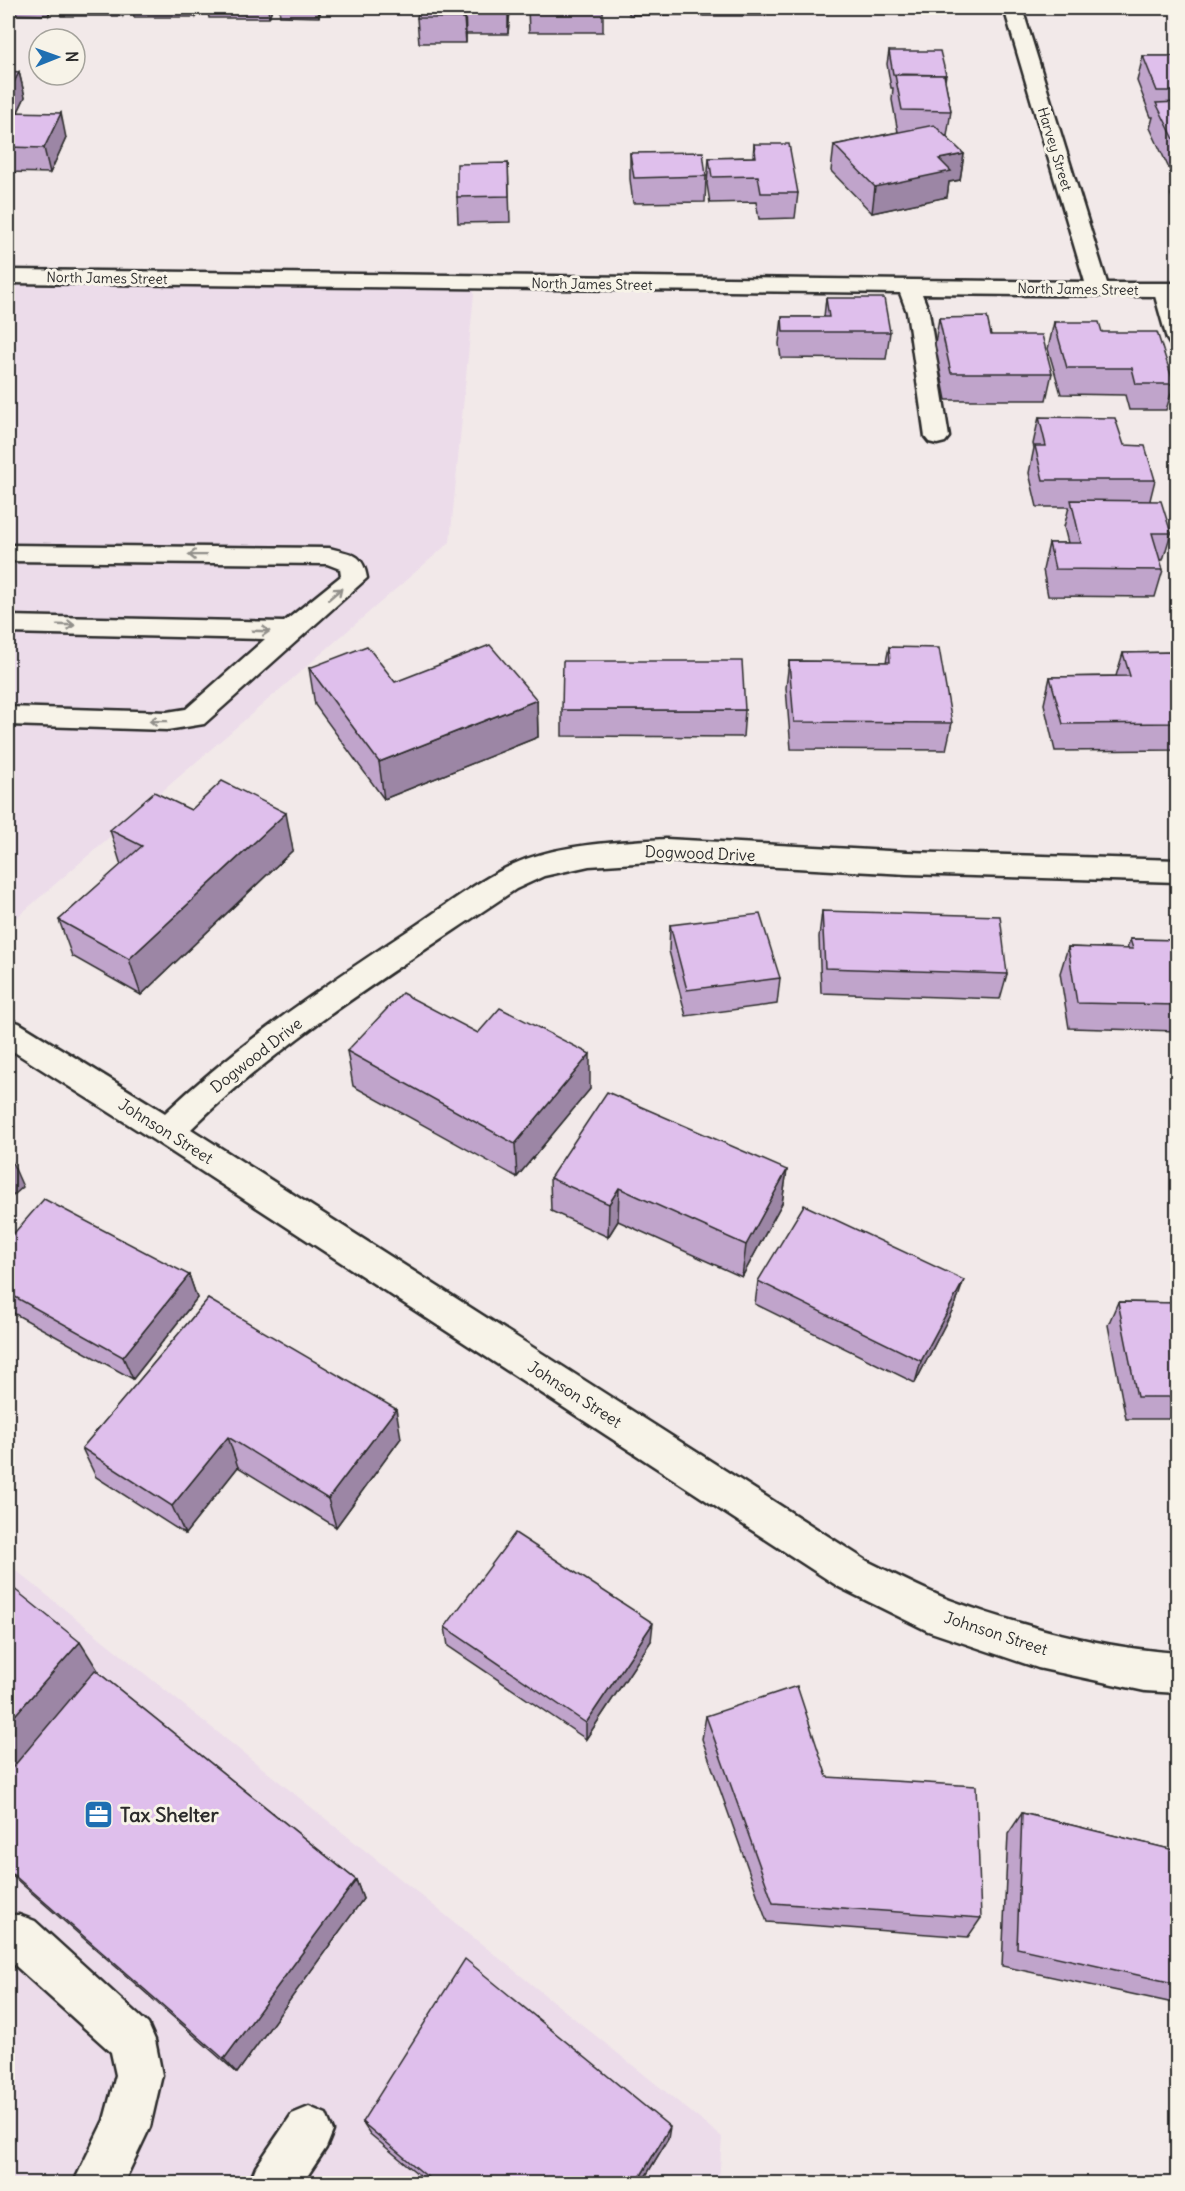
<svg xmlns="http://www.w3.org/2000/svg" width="1185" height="2191" font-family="Delius,sans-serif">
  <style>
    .built { fill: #ecdcea }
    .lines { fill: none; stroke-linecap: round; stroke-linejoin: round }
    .minor-casing { stroke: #2b2b2b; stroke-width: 5 }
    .minor { fill: #f7f3e8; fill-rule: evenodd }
    .wall { fill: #c0a4cb; stroke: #2b2b2b; stroke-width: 1.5 }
    .shaded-wall { fill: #9c86a5; stroke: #2b2b2b; stroke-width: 1.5 }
    .building { fill: #dfbfec; stroke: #2b2b2b; stroke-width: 1.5 }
    .oneway { stroke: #918f8a }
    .labels { text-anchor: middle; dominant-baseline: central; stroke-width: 6; stroke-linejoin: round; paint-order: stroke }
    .far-street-label { font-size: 14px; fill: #2b2b2b; stroke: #f7f3e8 }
    .street-label { font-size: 16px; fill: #2b2b2b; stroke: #f7f3e8 }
    .near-poi-label { font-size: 20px; font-weight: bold; fill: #2b2b2b; stroke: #f7f3e8; text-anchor: start }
  </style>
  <rect width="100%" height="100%" fill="#f2e9e9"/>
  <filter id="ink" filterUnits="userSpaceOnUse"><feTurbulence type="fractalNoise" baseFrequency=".0167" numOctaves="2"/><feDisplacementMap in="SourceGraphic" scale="12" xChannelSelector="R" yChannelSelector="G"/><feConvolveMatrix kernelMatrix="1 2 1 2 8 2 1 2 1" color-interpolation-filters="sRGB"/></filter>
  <g filter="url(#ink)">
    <g class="built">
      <path d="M8 277 475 283 450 542 8 925Z"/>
      <path d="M8 1564 722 2137 719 2183H8Z"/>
    </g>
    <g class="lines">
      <defs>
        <g id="minor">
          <path d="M1004 8H1022L1107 283H1178V346L1170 344 1167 339 1155 296 922 294 929 312 949 437 945 442 937 444 929 442 925 437 907 312 900 293 8 283V270L1085 282Z"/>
          <path d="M8 545 329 548C352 554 363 553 367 578L204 724 167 730 8 725V707L167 712 186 709 265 639 8 633V616L284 622 341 576 340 569 327 564 8 561Z"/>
          <path d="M666 839 907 852 1178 860V882L907 874 666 861 589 866 544 876 516 889C405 964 287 1035 191 1129L867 1561C894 1574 922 1589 950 1600 1020 1626 1103 1648 1178 1653V1693L1145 1691 1038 1668 928 1631 839 1587 155 1141 8 1048V1020L19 1023 165 1113C239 1043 324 986 409 930 447 905 484 875 526 859 571 843 619 842 666 839Z"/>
          <path d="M8 1915H19L35 1921 148 2024 155 2040 162 2075 150 2127 123 2184H73L104 2120 116 2075 111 2052 8 1959Z"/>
          <path d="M309 2107 326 2114 333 2131 326 2148 302 2184H249L256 2167 292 2114Z"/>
        </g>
      </defs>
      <use href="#minor" class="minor-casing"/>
      <use href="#minor" class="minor"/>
    </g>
    <g class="wall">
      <path d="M8 8H52L49 15 8 14Z"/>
      <path d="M60 8H126L123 16H61Z"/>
      <path d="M132 8H199L196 17H134Z"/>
      <path d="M207 8H272L269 18H209Z"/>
      <path d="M279 8H341L340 11 321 10 319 17 280 16Z"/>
      <path d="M419 8H510L508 34H466V43H419L417 18Z"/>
      <path d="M528 8H603V32H529Z"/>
      <rect x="629" y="8" width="64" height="7"/>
      <path d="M702 8H766V16H703Z"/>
      <path d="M1111 8H1168L1111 9Z"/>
      <path d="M889 51 946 75 945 81 951 111 947 136H945L964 154 960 180 949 182 947 197 872 213 831 171 834 145 898 132 892 100 893 88H891L887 64Z"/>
      <path d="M1143 56H1178V212L1171 195 1175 177H1173L1150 128 1153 117H1151L1137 81Z"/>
      <path d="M19 72 25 97 18 112 66 138 50 173 8 172V94Z"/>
      <path d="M754 144 798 193 795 218 759 219 756 202 710 203 707 184 709 158 753 157Z"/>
      <path d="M630 153 706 176 705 202 633 203 630 179Z"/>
      <path d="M508 163 510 222 458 223 457 197Z"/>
      <path d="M826 298 890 332 886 359 781 358 779 344 782 317H824Z"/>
      <path d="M939 318 991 335 1052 373 1046 400H946L935 344Z"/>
      <path d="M1054 322 1102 332 1174 384 1166 410H1129L1125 395 1061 394 1048 349Z"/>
      <path d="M1039 417 1124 445 1155 480 1150 500 1171 533 1163 560H1160L1163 570 1155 597 1048 596 1043 570 1049 543H1068L1064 527 1069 507H1037L1029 473 1034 448 1033 444Z"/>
      <path d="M889 647 952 723 946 750 791 749 786 688 789 661 886 662Z"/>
      <path d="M1178 652V750L1055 751 1044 704 1050 677 1116 676 1123 653Z"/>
      <path d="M309 668 395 682 537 700 538 737 384 799 315 705Z"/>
      <path d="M562 710H745L743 737 562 736Z"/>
      <path d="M191 810 293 850 141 995 72 956 59 920 121 865 110 830Z"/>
      <path d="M822 911 1007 974 1000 999 821 993 819 937Z"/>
      <path d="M670 925 780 978 777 1004 686 1016 669 951Z"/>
      <path d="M1130 939 1178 940V1031L1069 1028 1060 973 1068 947 1127 949Z"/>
      <path d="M478 1033 590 1089 517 1177 353 1086 347 1051Z"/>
      <path d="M787 1170 782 1203 742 1277 618 1221 608 1237 551 1211 550 1178Z"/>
      <path d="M8 1240 189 1275 197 1298 133 1379 8 1310Z"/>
      <path d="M758 1281 956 1303 915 1383 755 1304Z"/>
      <path d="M208 1299 401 1438 336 1527 238 1467 185 1534 96 1477 82 1448Z"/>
      <path d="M1118 1302 1178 1303V1419H1126L1108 1325Z"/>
      <path d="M8 1584 99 1672V1673L356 1880 363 1899 237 2073 8 1872Z"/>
      <path d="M445 1627 651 1641 586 1739 448 1646Z"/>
      <path d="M706 1716 827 1777 981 1918 968 1937 767 1922 702 1739Z"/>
      <path d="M1022 1813 1178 1851V2004L1002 1966 1008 1834Z"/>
      <path d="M362 2122 668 2139 641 2184H430L370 2134Z"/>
    </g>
    <g class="shaded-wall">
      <path d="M48 8H52L49 15Z"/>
      <path d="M121 8H126L123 16Z"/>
      <path d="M194 8H199L196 17Z"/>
      <path d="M268 8H272L269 18Z"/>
      <path d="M318 8H321V10L319 17Z"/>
      <path d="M508 8H510V11L508 34Z"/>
      <path d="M465 10 466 34V43L464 18Z"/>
      <path d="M19 72 25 97 8 132V94Z"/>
      <path d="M61 113 66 138 50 173 44 148Z"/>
      <path d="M964 154 960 180 949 182 947 197 872 213 875 187 939 159Z"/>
      <path d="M537 700 538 737 384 799 379 762Z"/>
      <path d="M286 813 293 850 141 995 129 959Z"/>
      <path d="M590 1054V1089L517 1177 515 1144Z"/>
      <path d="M12 1162 23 1187 8 1200V1166Z"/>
      <path d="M787 1170 782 1203 742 1277 746 1245Z"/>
      <path d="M619 1188 618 1221 608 1237 609 1204Z"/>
      <path d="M189 1275 197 1298 133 1379 123 1357Z"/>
      <path d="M964 1280 956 1303 915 1383 921 1361Z"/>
      <path d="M396 1409 401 1438 336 1527 328 1499Z"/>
      <path d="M228 1437 238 1467 185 1534 172 1506Z"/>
      <path d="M653 1623 651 1641 586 1739V1723Z"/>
      <path d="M80 1642 99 1672 8 1776V1723Z"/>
      <path d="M356 1880 363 1899 237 2073 224 2059Z"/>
      <path d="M670 2127 668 2139 641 2184H636Z"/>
    </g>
    <g class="building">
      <path d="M419 8H508L507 10H465L464 18H417Z"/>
      <path d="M889 51H940L946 75 893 74Z"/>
      <path d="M1143 56H1178V91H1157Z"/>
      <path d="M8 71 19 72 8 94Z"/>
      <path d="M895 75H944L951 111 902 110Z"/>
      <path d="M1178 102V147L1156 103Z"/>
      <path d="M8 112 61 113 44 148 8 147Z"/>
      <path d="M934 125 964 154 939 159 951 171 875 187 834 145Z"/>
      <path d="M754 144H789L798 193H761L758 176 712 177 709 158 756 157Z"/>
      <path d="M703 152 706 176 634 178 630 153Z"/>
      <path d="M508 163 509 196 457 197V164Z"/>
      <path d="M826 298H884L890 332H783L782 317H829Z"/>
      <path d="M987 317 991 335H1042L1052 373H951L939 318Z"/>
      <path d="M1054 322H1099L1102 332H1157L1174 384H1136L1132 368H1067Z"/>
      <path d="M1039 417 1115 418 1124 445 1145 446 1155 480H1043L1035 446H1046Z"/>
      <path d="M1071 500 1161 501 1171 533H1152L1163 570 1055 569 1049 543H1081Z"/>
      <path d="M490 645 537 700 379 762 309 668 367 646 395 682Z"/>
      <path d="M889 647 939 648 952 723 794 722 789 661 890 662Z"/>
      <path d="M1178 652V723L1063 724 1050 677 1130 676 1123 653Z"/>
      <path d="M563 661H742L745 710H562Z"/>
      <path d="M222 781 286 813 129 959 59 920 142 846 110 830 154 792 191 810Z"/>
      <path d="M822 911 1000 916 1007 974 825 968Z"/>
      <path d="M760 914 780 978 687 990 670 925Z"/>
      <path d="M1130 939 1178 940V1005L1077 1003 1068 947 1133 949Z"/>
      <path d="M402 993 478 1033 500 1008 590 1054 515 1144 347 1051Z"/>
      <path d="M607 1092 787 1170 746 1245 619 1188 609 1204 550 1178Z"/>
      <path d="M8 1159 12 1162 8 1166Z"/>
      <path d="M44 1199 189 1275 123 1357 8 1293V1240Z"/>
      <path d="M804 1205 964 1280 921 1361 758 1281Z"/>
      <path d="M208 1299 396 1409 328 1499 228 1437 172 1506 82 1448Z"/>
      <path d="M1118 1302 1178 1303V1397H1137Z"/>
      <path d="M515 1533 653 1623 586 1723 445 1627Z"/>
      <path d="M8 1584 80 1642 8 1723Z"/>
      <path d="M95 1670 356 1880 224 2059 8 1870V1773Z"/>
      <path d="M797 1686 827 1777 976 1786 981 1918 773 1903 706 1716Z"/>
      <path d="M1022 1813 1178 1851V1984L1017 1948Z"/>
      <path d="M465 1959 670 2127 636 2184H436L362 2122Z"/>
    </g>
    <defs><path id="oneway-shaft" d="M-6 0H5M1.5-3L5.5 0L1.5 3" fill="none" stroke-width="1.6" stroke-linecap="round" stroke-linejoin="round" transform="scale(1.5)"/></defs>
    <g class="oneway">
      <use href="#oneway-shaft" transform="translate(197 555) rotate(-179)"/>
      <use href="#oneway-shaft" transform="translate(335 594) rotate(-40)"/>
      <use href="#oneway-shaft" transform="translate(66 625) rotate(2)"/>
      <use href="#oneway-shaft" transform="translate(261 631) rotate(2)"/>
      <use href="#oneway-shaft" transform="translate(158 721) rotate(-179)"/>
    </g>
  </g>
  <defs>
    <symbol id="office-square" viewBox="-11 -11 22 22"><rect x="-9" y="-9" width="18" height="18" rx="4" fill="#1f6fb2" stroke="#f7f3e8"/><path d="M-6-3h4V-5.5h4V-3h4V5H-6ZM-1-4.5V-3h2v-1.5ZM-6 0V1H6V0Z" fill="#fff"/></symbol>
  </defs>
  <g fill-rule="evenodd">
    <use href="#office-square" x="82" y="1798" width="33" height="33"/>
  </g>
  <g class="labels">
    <g class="far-street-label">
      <text transform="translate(1055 149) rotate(73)">Harvey Street</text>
      <text transform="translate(107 278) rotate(1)">North James Street</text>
      <text transform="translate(592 284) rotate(1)">North James Street</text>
      <text transform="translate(1078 289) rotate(1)">North James Street</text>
    </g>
    <g class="street-label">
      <text transform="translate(700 853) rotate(2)">Dogwood Drive</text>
      <text transform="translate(256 1055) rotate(-38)">Dogwood Drive</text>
      <text transform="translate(166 1131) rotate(32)">Johnson Street</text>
      <text transform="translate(575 1394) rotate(33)">Johnson Street</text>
      <text transform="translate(996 1633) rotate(18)">Johnson Street</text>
    </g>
    <g class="near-poi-label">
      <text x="120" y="1814">Tax Shelter</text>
    </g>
  </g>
  <rect width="1185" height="2191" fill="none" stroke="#f7f3e8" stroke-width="30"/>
  <rect x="15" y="15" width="1155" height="2161" fill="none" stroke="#2b2b2b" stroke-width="2" filter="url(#ink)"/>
  <g transform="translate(57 57) rotate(89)"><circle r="28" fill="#f7f3e8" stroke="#a5a39c" stroke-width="1.5"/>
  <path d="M0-4.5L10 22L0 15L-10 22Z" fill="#1f6fb2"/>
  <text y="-9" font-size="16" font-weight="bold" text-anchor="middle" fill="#2b2b2b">N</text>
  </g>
</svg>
